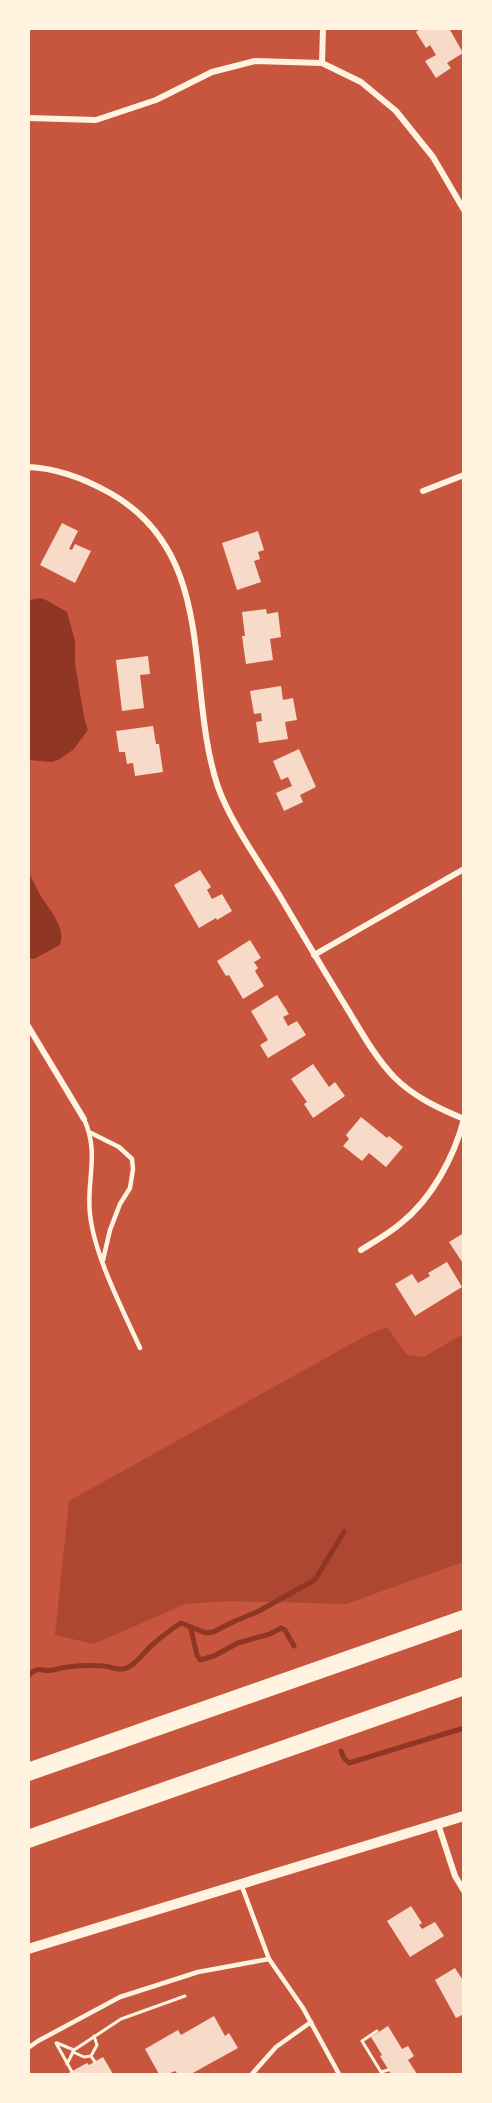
<svg xmlns="http://www.w3.org/2000/svg" width="492" height="2103" font-family="'Space Grotesk',sans-serif">
  <style>
    .green { fill: #ae4732 }
    .water { fill: #8f3625 }
    .lines { fill: none; stroke-linecap: round; stroke-linejoin: round }
    .stream { stroke: #8f3625; stroke-width: 5 }
    .building { fill: #f7dbc8 }
    .path { stroke: #fff3e0; stroke-width: 3 }
    .service { stroke: #fff3e0; stroke-width: 4.5 }
    .minor { stroke: #fff3e0; stroke-width: 6 }
    .tertiary { stroke: #fff3e0; stroke-width: 10 }
    .motorway { stroke: #fff3e0; stroke-width: 18 }
  </style>
  <rect width="100%" height="100%" fill="#c8553d"/>
  <path class="green" d="M387 1327 407 1355 424 1357 463 1334V1562L346 1604 231 1601 185 1604 94 1644 55 1635 69 1501 367 1335Z"/>
  <g class="water">
    <path d="M40 598 46 600 67 612 75 641V663L84 717 88 730 73 750 58 760 51 762 29 760V600Z"/>
    <path d="M28 871C32 878 35 886 39 893 47 907 67 927 60 945L34 959 29 958Z"/>
  </g>
  <g class="lines">
    <g class="stream">
      <path d="M191 1629 197 1655 200 1660 214 1656 238 1643 270 1634 281 1628 285 1630 294 1646"/>
      <path d="M28 1676C40 1664 41 1673 53 1670 70 1665 86 1665 104 1666 110 1666 116 1670 122 1669 134 1668 143 1653 151 1646 160 1638 170 1630 181 1623L206 1633 213 1632 235 1621 257 1612 311 1582 316 1578 344 1532"/>
      <path d="M341 1751 344 1758 349 1763 464 1728"/>
    </g>
  </g>
  <g class="building">
    <path d="M421 28H449L463 53 447 63 451 68 436 78 425 61 436 55 430 45 426 48 416 32Z"/>
    <path d="M62 523 78 531 69 549 72 550 75 544 91 551 75 583 40 565Z"/>
    <path d="M258 531 264 550 258 552 260 559 254 561 261 582 237 590 222 543Z"/>
    <path d="M266 609 267 614 278 612 281 637 270 639 273 660 246 664 242 636H245L242 612Z"/>
    <path d="M148 656 150 674 140 675 144 708 122 711 116 660Z"/>
    <path d="M281 686 283 700 293 698 297 720 285 722 288 739 259 743 256 722 262 721 261 713 254 714 250 691Z"/>
    <path d="M153 726 156 744H159L163 772 135 776 133 763 127 764 125 752H119L116 731Z"/>
    <path d="M299 749 316 787 300 795 303 802 284 811 276 793 292 786 288 777 281 780 273 761Z"/>
    <path d="M200 870 211 887 207 890 212 899 222 894 232 911 217 920 216 918 199 928 174 885Z"/>
    <path d="M250 940 261 958 254 962 258 968 255 971 264 986 243 999 229 975 226 976 217 961Z"/>
    <path d="M277 995 289 1014 283 1017 288 1026 297 1021 306 1035 268 1058 260 1045 268 1040 251 1011Z"/>
    <path d="M313 1064 329 1087 335 1082 345 1096 313 1118 304 1104 307 1102 291 1079Z"/>
    <path d="M361 1117 387 1138 389 1136 403 1147 386 1167 369 1153 362 1161 343 1146 349 1139 346 1135Z"/>
    <path d="M464 1233V1265L449 1242Z"/>
    <path d="M447 1262 462 1287 415 1316 395 1284 412 1274 418 1283 430 1276 428 1273Z"/>
    <path d="M411 1906 422 1923 419 1925 422 1929 435 1922 444 1936 410 1957 387 1921Z"/>
    <path d="M455 1968 464 1982V2014L456 2018 435 1980Z"/>
    <path d="M214 2016 225 2036 229 2033 238 2048 191 2074H178L175 2071 168 2074H159L145 2049 178 2030 181 2035Z"/>
    <path d="M388 2026 402 2049 408 2046 414 2056 408 2060 417 2074H391L380 2056 382 2055 371 2037Z"/>
    <path d="M103 2057 113 2074H67L87 2063 89 2065Z"/>
  </g>
  <g class="lines">
    <g class="path">
      <path d="M377 2031 362 2041 381 2072 388 2070"/>
      <path d="M56 2043 72 2072"/>
      <path d="M57 2043 74 2050"/>
      <path d="M73 2052 84 2057 91 2056 97 2045 94 2036"/>
      <path d="M91 2056 95 2062"/>
      <path d="M67 2064 74 2050 121 2019 185 1996"/>
    </g>
    <g class="service">
      <path d="M84 1119C100 1154 86 1180 90 1214 94 1255 123 1310 140 1348"/>
      <path d="M91 1133 119 1147 132 1159 133 1169 130 1188 120 1204 110 1230 103 1260"/>
      <path d="M241 1884 269 1959 303 2008 339 2074"/>
      <path d="M28 2048 38 2041 120 1997 198 1972 269 1959"/>
      <path d="M252 2074 276 2047 311 2022"/>
    </g>
    <g class="minor">
      <path d="M322 63 323 28"/>
      <path d="M28 118 96 120 156 100 212 72 255 61 322 63 361 82 396 111 433 157 464 210"/>
      <path d="M28 467C57 468 85 479 110 493 220 555 184 686 218 787 230 821 259 862 278 893 301 932 324 971 348 1010 362 1033 375 1057 394 1077 414 1097 438 1108 464 1119 454 1157 432 1199 400 1224 388 1234 374 1242 361 1250"/>
      <path d="M423 491 464 475"/>
      <path d="M314 955 464 869"/>
      <path d="M28 1026 84 1119"/>
      <path d="M438 1824 455 1876 464 1891"/>
    </g>
    <path class="tertiary" d="M28 1949 464 1816"/>
    <g class="motorway">
      <path d="M28 1772 464 1619"/>
      <path d="M28 1839 464 1686"/>
    </g>
  </g>
  <rect width="492" height="2103" fill="none" stroke="#fff3e0" stroke-width="60"/>
</svg>
